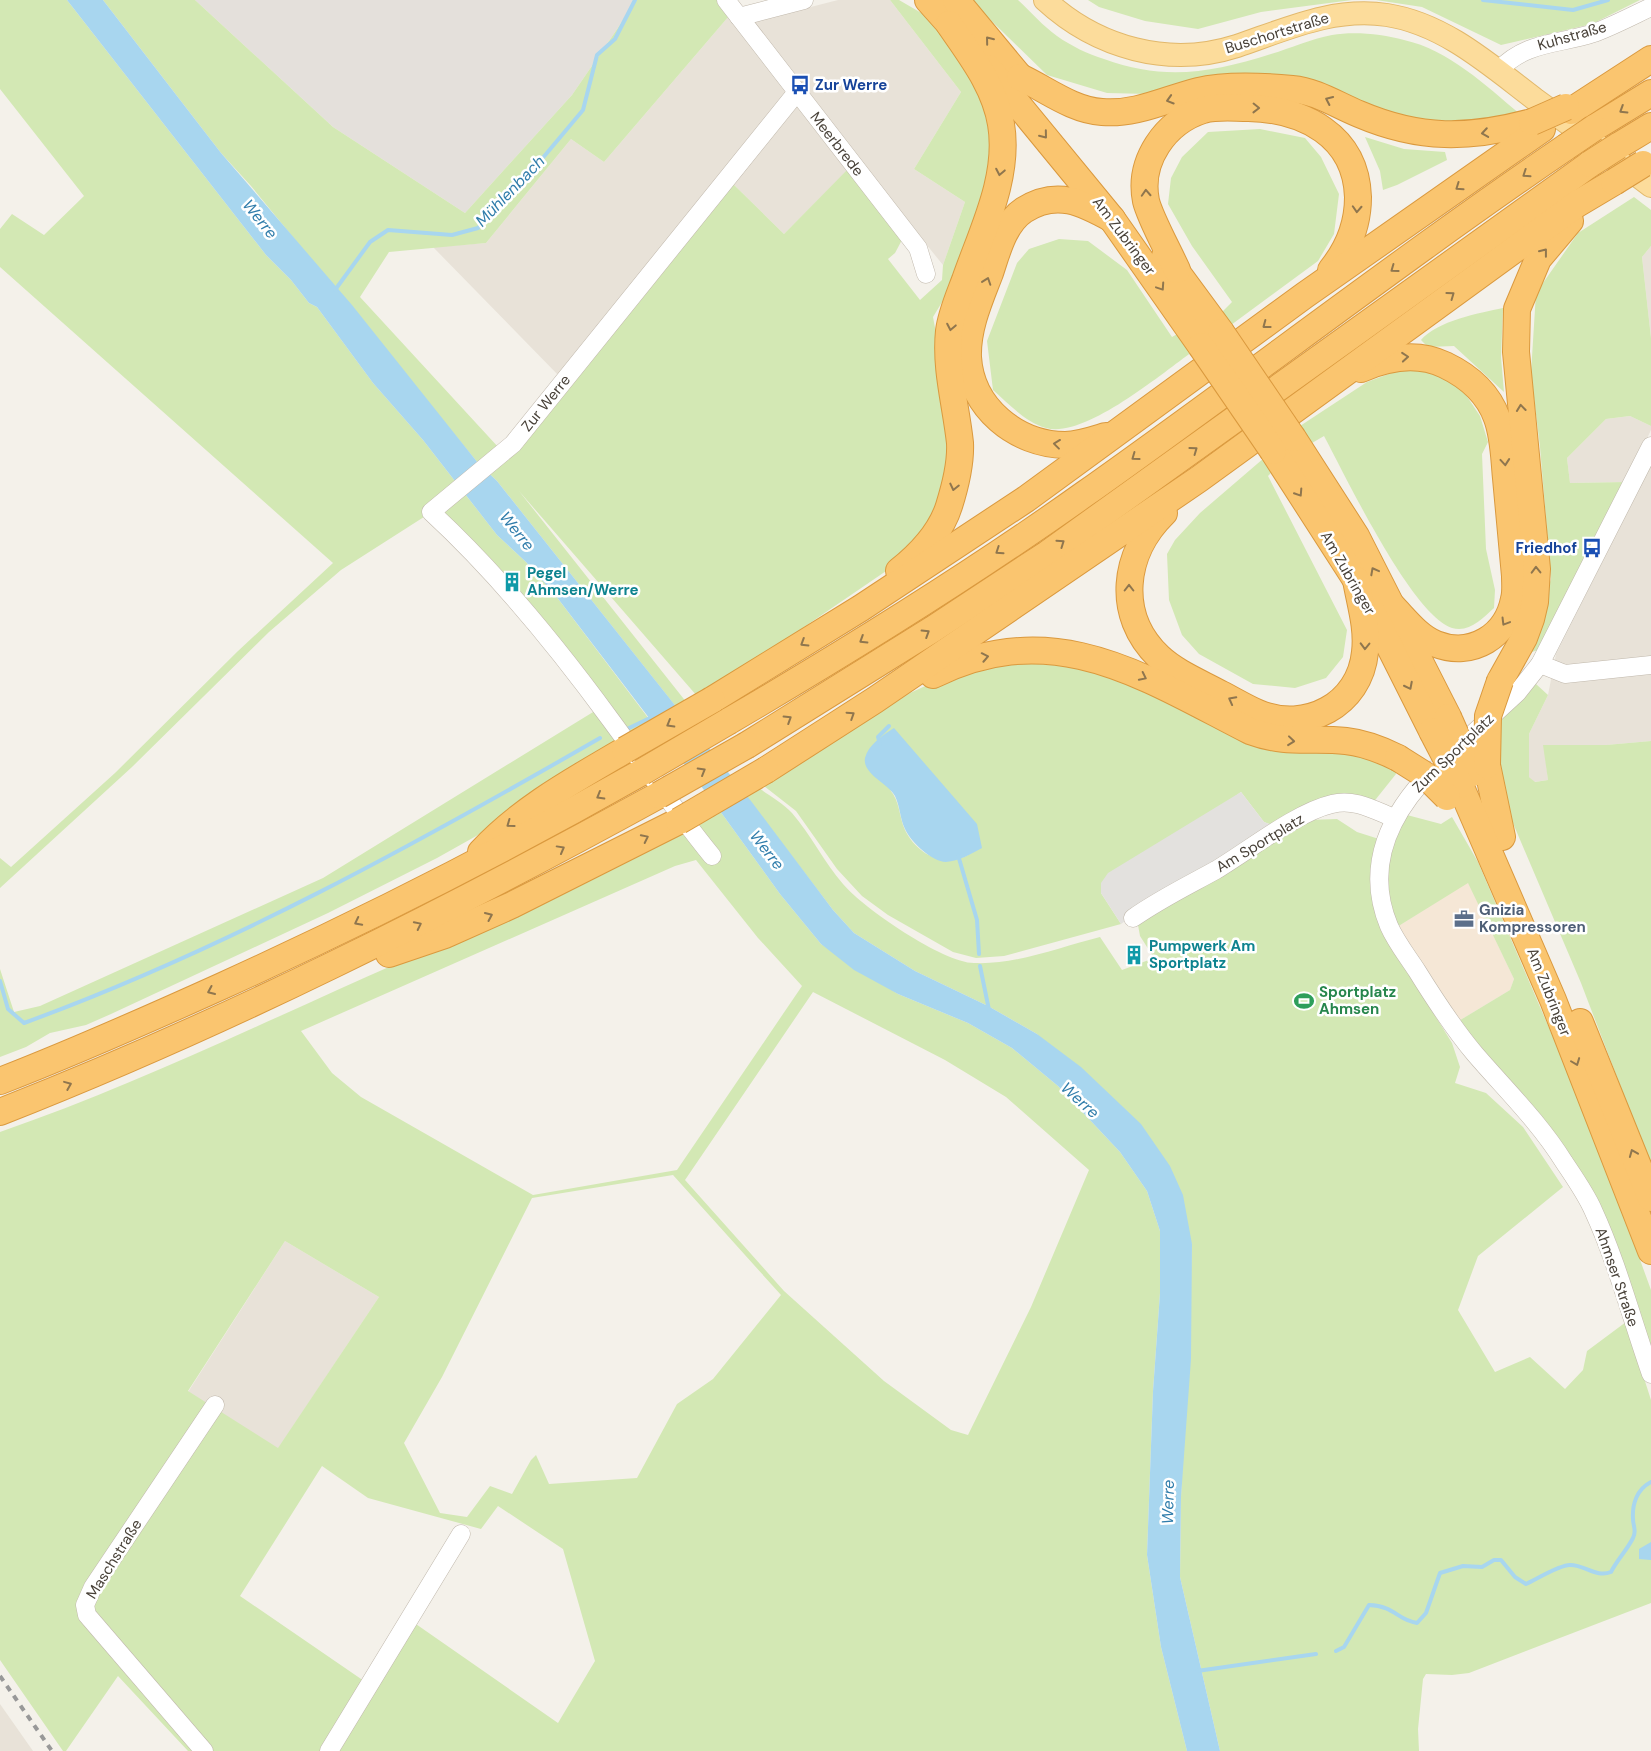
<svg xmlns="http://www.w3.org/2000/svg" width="1651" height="1751" font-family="'DM Sans',sans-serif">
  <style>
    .residential { fill: #e8e2d8 }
    .commercial { fill: #f5e7d6 }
    .industrial { fill: #e4e0db }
    .green { fill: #d3e8b4; fill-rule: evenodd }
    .parking { fill: #e3e1de }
    .water { fill: #a8d6ef }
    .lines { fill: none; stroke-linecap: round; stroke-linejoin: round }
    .stream { stroke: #a8d6ef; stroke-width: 4 }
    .minor-casing { stroke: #c0b8ac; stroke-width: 19 }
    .major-casing { stroke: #e2b86b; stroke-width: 24 }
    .highway-casing { stroke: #da993e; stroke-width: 28 }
    .minor { stroke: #fff; stroke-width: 18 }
    .major { stroke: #fcdc9b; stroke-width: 22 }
    .highway { stroke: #fac56f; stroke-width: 26 }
    .rail { stroke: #989898; stroke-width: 4; stroke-dasharray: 6 6; stroke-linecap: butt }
    .highway-bridge-casing { stroke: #da993e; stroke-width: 28; stroke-linecap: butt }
    .highway-bridge { stroke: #fac56f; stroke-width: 26 }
    .oneway { stroke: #8f764e }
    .labels { text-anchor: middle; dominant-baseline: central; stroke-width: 5; stroke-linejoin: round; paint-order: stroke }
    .street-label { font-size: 15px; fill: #484138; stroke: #fff }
    .transit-label { font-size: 15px; font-weight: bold; fill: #164399; stroke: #fff; text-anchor: start }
    .culture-label { font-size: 15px; font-weight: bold; fill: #0d838f; stroke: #fff; text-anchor: start }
    .service-label { font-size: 15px; font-weight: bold; fill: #4e5e75; stroke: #fff; text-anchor: start }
    .leisure-label { font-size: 15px; font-weight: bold; fill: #27864d; stroke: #fff; text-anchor: start }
    .water-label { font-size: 16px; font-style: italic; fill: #307dab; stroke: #fff }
  </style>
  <rect width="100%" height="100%" fill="#f4f1ea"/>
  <g class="residential">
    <path d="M838 0H890L961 92 914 169 965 202 943 265 858 160 784 234 729 180 560 377 433 247 486 243 571 139 604 162 729 16 737 26Z"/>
    <path d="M1651 246V338L1642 257Z"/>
    <path d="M1630 416 1651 426V430L1626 482 1570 483 1567 458 1606 419Z"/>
    <path d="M1651 465V741L1606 745H1544L1548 780 1534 782 1529 777V734L1548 695 1556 654Z"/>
    <path d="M285 1241 379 1297 278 1449 188 1392Z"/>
    <path d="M0 1704 33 1751H0Z"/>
  </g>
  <path class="commercial" d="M1468 882 1514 979 1510 990 1457 1022 1397 927Z"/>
  <path class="industrial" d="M195 0H637L572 95 465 213 333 127Z"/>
  <g class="green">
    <path d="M0 0H67L266 255 291 280 309 303 317 307 373 383 423 440 497 535 526 562 556 596 652 723 559 778 478 835 437 858 328 913 111 1014 86 1025 50 1033 26 1047 0 1057V969L14 1012 40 1006 323 878 598 709 504 595 427 515 341 570 269 632 132 767 0 888V858L11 867 115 773 238 651 333 563 0 267V229L12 214 44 235 84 196 0 89Z"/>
    <path d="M103 0H195L333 127 465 213 572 95 637 0H717L729 16 604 162 571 139 486 243 389 252 360 297 499 448 729 180 784 234 849 168 903 238 895 253 888 259 920 300 942 280 943 265 965 202 914 169 961 92 890 0H899L930 18 966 64 989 116 991 173 953 284 933 317 940 354 950 441 945 484 923 534 889 569 731 677 697 696 519 491 687 703 677 708 497 481 478 463 251 186 221 153Z"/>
    <path d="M970 0H1018C1031 12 1043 26 1057 36 1071 46 1088 54 1104 59 1164 81 1211 73 1271 54 1291 48 1311 39 1332 35 1354 31 1382 34 1404 40 1449 50 1485 85 1520 114L1439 125 1400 117 1354 99 1107 93 1047 75Z"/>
    <path d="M1088 0H1352L1261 12 1198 29 1145 21 1099 7Z"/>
    <path d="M1376 0H1640L1592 24 1501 45 1422 7Z"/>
    <path d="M1260 129 1305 138 1321 157 1339 194 1334 234 1318 261 1231 325 1222 312 1232 302 1192 246 1168 204 1171 178 1182 157 1208 132Z"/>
    <path d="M1365 137 1404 149 1445 152 1447 160 1397 185 1383 190 1380 171Z"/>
    <path d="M1634 197 1651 210V246L1642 257 1651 338V426L1630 416 1606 419 1567 458 1570 483 1626 482 1541 649 1526 654 1551 579 1540 447 1531 373 1536 293 1578 233Z"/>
    <path d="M1059 239 1088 241 1127 270 1172 337 1179 333 1192 352C1161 374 1084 439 1046 428 1025 422 1009 404 993 390L987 341 1017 263 1029 249Z"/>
    <path d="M1503 308 1501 357 1504 392 1454 346 1428 347 1421 340C1437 321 1479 313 1503 308Z"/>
    <path d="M1397 371H1430L1462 389 1480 416 1488 442 1482 454 1486 549 1495 590 1494 608C1482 619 1469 633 1452 628 1412 615 1346 477 1324 436L1312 443 1300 426 1367 382Z"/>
    <path d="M1264 458 1272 472 1268 476 1347 630 1343 657 1326 678 1295 688 1253 684 1199 654 1182 635 1169 600 1167 554 1175 540 1200 513Z"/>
    <path d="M1053 659 1394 766 1396 774 1372 804 1354 798 1277 827 1264 822 1241 792 1101 893 1121 924 1004 956 976 958 953 952 888 915 862 896 837 869 796 811 764 786 910 693 947 676 990 663ZM890 790 971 853C947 870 917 855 905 830 899 817 900 801 890 790Z"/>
    <path d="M1536 684 1548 695 1529 734V777L1535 782 1548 780 1543 745H1606L1651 741V1166L1581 983 1498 788 1497 718Z"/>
    <path d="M759 788C770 796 783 803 792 813 811 835 824 862 843 884 863 908 943 963 974 963 1016 965 1060 947 1100 937L1122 970 1154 958 1140 936 1138 925 1308 820 1337 819 1357 832 1379 839 1385 935 1452 1043 1460 1067 1455 1083 1486 1093 1523 1127 1563 1187 1478 1256 1458 1310 1495 1372 1530 1357 1565 1389 1583 1370 1587 1351 1626 1322 1651 1400V1603L1469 1673 1452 1675 1426 1674 1423 1679 1418 1729 1419 1751H1220L1180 1577 1181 1497 1192 1244 1037 1034 988 1006 915 971 854 933 833 910 746 796Z"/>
    <path d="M720 811 780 894 821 944 898 994 968 1023 1012 1048 1058 1086 1120 1152 1147 1191 1160 1231V1293L1153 1391 1147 1555 1161 1647 1187 1751H188L118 1676 66 1751H63L0 1660V1132C136 1085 266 1021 398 963 449 939 503 920 555 897 612 871 666 842 720 811ZM696 860 758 938 802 986 677 1170 533 1195 361 1097 332 1073 301 1031 675 866ZM813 992 945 1060 1006 1097 1089 1170 1031 1307 968 1435 951 1430 884 1381 784 1291 685 1180ZM673 1175 781 1295 713 1379 677 1404 637 1478 549 1484 536 1455 531 1460 512 1494 490 1486 467 1517 440 1513 404 1443 442 1377 532 1198ZM285 1241 379 1297 278 1448 188 1391ZM322 1466 368 1498 481 1529 498 1506 563 1549 595 1661 558 1723 413 1622 364 1681 240 1596Z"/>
    <path d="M1407 815 1441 824 1452 817 1478 862 1567 1070 1639 1257 1651 1290V1353L1573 1162 1537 1111 1457 1022 1510 990 1514 979 1468 883 1397 927C1381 881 1385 858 1407 815Z"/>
  </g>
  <path class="parking" d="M1241 792 1264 822 1277 827 1158 897 1121 924 1101 893V883L1108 873Z"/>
  <g class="water">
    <path d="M67 0H103L221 153 352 305 478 463 497 481 751 801 833 910 854 933 915 971 988 1006 1037 1034 1081 1067 1141 1124 1170 1166 1183 1195 1192 1244 1191 1359 1181 1497 1180 1577 1220 1751H1187L1161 1647 1147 1555 1153 1391 1160 1293V1231L1147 1191 1120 1152 1058 1086 1012 1048 968 1023 898 994 854 970 821 944 780 894 720 811 556 596 526 562 497 535 423 440 373 383 317 307 309 303 291 280 266 255Z"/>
    <path d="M894 728 977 824 982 848C971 854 959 861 946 862 932 862 910 841 905 829 900 819 900 806 895 796 889 784 862 774 865 758 868 745 883 735 894 728Z"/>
    <path d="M1651 1542V1560L1639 1559V1549Z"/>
  </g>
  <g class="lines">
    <g class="stream">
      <path d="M1483 0 1573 10 1608 0"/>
      <path d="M335 290 370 242 388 230 452 235 478 228 515 191 583 110 597 55 615 39 635 0"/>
      <path d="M627 729 652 717"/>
      <path d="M880 744 878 737 889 726"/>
      <path d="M958 855 977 920 979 954"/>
      <path d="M980 966 989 1010"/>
      <path d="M0 981 8 1009 24 1023C226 949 414 845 600 738"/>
      <path d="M1336 1651 1344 1647 1369 1605C1395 1606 1397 1620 1417 1623L1426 1613 1440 1573 1463 1566 1482 1567 1494 1560H1501L1515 1577 1526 1584C1537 1579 1559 1565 1570 1565 1586 1565 1596 1578 1611 1572 1617 1560 1627 1550 1633 1538 1637 1531 1633 1526 1633 1519 1632 1504 1637 1489 1651 1482"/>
      <path d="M1197 1671 1316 1654"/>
    </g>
    <defs>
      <g id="minor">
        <path d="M726 0 918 248 926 274"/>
        <path d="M739 17 804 0"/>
        <path d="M1498 71C1526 41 1557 45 1594 33 1613 26 1632 16 1651 7"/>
        <path d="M1540 664 1565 674 1651 665"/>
        <path d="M1454 751 1517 693 1540 664 1651 446"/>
        <path d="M1433 770C1390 813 1364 866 1389 926 1396 942 1408 957 1417 971 1435 1000 1453 1028 1475 1054 1506 1090 1539 1122 1564 1162 1574 1177 1586 1194 1593 1210 1617 1262 1632 1320 1651 1374"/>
        <path d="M712 856C676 812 644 765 610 719 556 645 498 574 431 512L513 444 797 92"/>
        <path d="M1133 918C1160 899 1187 886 1216 870 1248 851 1297 812 1332 804 1354 798 1374 810 1394 818"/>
        <path d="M204 1751 87 1615 85 1605 93 1587 215 1405"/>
        <path d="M329 1751 461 1534"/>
      </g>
      <path id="major" d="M1045 0C1097 48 1169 68 1237 46 1287 29 1333 7 1387 15 1445 24 1491 66 1536 100 1575 128 1613 157 1651 186"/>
      <g id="highway">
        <path d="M928 0 961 37"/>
        <path d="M956 0 1024 82"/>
        <path d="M988 68 1112 219 1201 346"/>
        <path d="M1020 77C1046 89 1072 110 1102 112 1136 115 1166 99 1198 91 1227 84 1262 86 1292 89 1316 91 1337 105 1359 114 1420 140 1469 139 1532 122"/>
        <path d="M1571 111 1651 59"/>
        <path d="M1594 128 1651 93"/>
        <path d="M1618 146 1651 126"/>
        <path d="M1165 256 1221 332"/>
        <path d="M1177 270C1169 252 1150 218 1146 201 1138 161 1165 122 1203 110 1217 106 1233 108 1248 108 1303 109 1356 135 1358 197 1358 225 1349 248 1331 270"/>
        <path d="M1361 369C1388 357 1418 352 1445 365 1468 376 1488 393 1497 418 1504 437 1504 458 1506 478 1509 511 1512 543 1515 576 1515 584 1516 592 1514 599 1507 636 1472 658 1436 644 1418 637 1405 619 1392 606"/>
        <path d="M1106 436C1093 440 1079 445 1065 445 1016 444 971 408 968 357 967 328 980 299 990 273 997 252 1004 223 1024 210 1057 189 1083 203 1112 219"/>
        <path d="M1293 438 1356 536 1448 717"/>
        <path d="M1273 451 1356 580 1432 731"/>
        <path d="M1164 513C1123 553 1115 615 1159 657 1176 673 1201 683 1221 694 1233 700 1246 708 1258 713 1306 733 1360 705 1365 652 1368 628 1360 603 1356 580"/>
        <path d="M899 571C919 555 941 532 949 506 955 487 961 463 960 443 956 405 945 369 949 331 951 314 959 296 965 280 982 231 1010 177 1001 124 995 86 970 55 949 24"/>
        <path d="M933 675C1054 615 1144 677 1250 731 1288 745 1310 737 1346 741 1364 743 1382 750 1398 758"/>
        <path d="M1500 681 1524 638 1531 619 1535 602 1537 569 1516 352 1517 309 1538 259 1570 221"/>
        <path d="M712 700 861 608 1026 499 1305 295 1542 129"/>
        <path d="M729 721C850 650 971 575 1086 493 1247 379 1403 258 1566 147"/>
        <path d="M747 745 933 629 1047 554 1590 164"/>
        <path d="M1487 765 1502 837"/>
        <path d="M766 770 875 700 1199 479 1577 204 1614 182"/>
        <path d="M1460 785 1553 1000 1651 1251"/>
        <path d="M481 852C522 808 574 780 625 750"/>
        <path d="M389 954 445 935 512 905 679 821"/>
        <path d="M1580 1022 1651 1198"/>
        <path d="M0 1081C75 1052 149 1019 222 986 365 921 505 850 642 772"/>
        <path d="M0 1112C229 1022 444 913 659 795"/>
      </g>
    </defs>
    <use href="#minor" class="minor-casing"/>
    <use href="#major" class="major-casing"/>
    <use href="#highway" class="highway-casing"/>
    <use href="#minor" class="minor"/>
    <use href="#major" class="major"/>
    <use href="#highway" class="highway"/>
    <path class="rail" d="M0 1676 52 1751"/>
    <defs>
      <g id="highway-bridge">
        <path d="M1532 122 1566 107"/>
        <path d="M1566 147 1594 128"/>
        <path d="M1590 164 1618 146"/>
        <path d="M1614 182 1643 164"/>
        <path d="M1221 332 1293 438"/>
        <path d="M1201 346 1273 451"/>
        <path d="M1448 717 1473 773"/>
        <path d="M1432 731 1460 785"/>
        <path d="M625 750 712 700"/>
        <path d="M1398 758 1425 775 1447 797"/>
        <path d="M1487 765 1488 716 1500 681"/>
        <path d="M642 772 729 721"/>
        <path d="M659 795 747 745"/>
        <path d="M679 821 766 770"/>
      </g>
    </defs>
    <use href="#highway-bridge" class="highway-bridge-casing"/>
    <use href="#highway-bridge" class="highway-bridge"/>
  </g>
  <defs><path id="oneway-chevron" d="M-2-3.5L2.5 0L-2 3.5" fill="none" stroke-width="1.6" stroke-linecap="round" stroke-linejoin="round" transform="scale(1.25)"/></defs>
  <g class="oneway">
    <use href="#oneway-chevron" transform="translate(989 40) rotate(-129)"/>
    <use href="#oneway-chevron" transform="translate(1170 100) rotate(163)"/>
    <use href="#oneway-chevron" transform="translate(1329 100) rotate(-155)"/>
    <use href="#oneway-chevron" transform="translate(1256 108) rotate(1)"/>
    <use href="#oneway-chevron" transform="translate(1623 110) rotate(148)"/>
    <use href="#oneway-chevron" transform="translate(1485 133) rotate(171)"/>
    <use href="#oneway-chevron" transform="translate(1044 135) rotate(51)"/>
    <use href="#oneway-chevron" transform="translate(1000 172) rotate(101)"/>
    <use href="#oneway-chevron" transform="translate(1526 174) rotate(146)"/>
    <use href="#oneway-chevron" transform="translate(1459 187) rotate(145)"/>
    <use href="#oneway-chevron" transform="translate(1146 193) rotate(-93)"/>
    <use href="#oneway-chevron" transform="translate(1357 209) rotate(93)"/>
    <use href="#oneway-chevron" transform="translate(1544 252) rotate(-52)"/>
    <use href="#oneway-chevron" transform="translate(1394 269) rotate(144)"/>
    <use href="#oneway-chevron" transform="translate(987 281) rotate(-71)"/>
    <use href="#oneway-chevron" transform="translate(1161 287) rotate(56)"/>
    <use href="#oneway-chevron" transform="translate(1451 295) rotate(-36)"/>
    <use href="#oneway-chevron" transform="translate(1266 325) rotate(143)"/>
    <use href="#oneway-chevron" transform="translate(951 327) rotate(101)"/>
    <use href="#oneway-chevron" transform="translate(1405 357) rotate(-5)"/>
    <use href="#oneway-chevron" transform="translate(1521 408) rotate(-96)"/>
    <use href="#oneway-chevron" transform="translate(1057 444) rotate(-173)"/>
    <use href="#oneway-chevron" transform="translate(1194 450) rotate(-36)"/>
    <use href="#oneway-chevron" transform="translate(1135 457) rotate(144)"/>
    <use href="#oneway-chevron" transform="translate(1505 462) rotate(85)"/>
    <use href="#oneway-chevron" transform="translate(954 487) rotate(103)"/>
    <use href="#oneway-chevron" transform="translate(1299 493) rotate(57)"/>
    <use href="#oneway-chevron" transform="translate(1061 543) rotate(-35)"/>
    <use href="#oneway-chevron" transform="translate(999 551) rotate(146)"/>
    <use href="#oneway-chevron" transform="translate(1536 570) rotate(-91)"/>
    <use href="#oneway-chevron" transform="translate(1374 571) rotate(-118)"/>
    <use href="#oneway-chevron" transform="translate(1129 588) rotate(-90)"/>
    <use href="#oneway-chevron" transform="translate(1505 622) rotate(121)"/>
    <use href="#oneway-chevron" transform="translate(926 633) rotate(-32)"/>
    <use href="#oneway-chevron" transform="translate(863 640) rotate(148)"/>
    <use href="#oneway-chevron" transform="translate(804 643) rotate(148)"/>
    <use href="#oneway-chevron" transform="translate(1365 646) rotate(91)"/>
    <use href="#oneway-chevron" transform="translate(985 657) rotate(-11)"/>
    <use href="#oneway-chevron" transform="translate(1143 677) rotate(26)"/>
    <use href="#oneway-chevron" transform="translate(1409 686) rotate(63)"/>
    <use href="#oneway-chevron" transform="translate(1232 700) rotate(-152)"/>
    <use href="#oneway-chevron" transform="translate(851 715) rotate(-33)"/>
    <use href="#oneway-chevron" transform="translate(788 719) rotate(-32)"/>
    <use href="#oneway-chevron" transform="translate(670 724) rotate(150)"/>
    <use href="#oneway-chevron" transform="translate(1291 741) rotate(6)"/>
    <use href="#oneway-chevron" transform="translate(702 771) rotate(-30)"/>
    <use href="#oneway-chevron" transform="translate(600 796) rotate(150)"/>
    <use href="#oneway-chevron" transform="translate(510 824) rotate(144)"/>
    <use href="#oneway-chevron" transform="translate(645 838) rotate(-26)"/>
    <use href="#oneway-chevron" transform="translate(561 849) rotate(-29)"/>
    <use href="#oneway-chevron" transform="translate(489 916) rotate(-24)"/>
    <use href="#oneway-chevron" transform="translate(358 922) rotate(153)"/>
    <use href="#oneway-chevron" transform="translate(418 925) rotate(-26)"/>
    <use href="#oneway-chevron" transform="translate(211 991) rotate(156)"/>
    <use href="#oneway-chevron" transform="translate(1576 1062) rotate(69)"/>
    <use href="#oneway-chevron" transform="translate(68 1085) rotate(-22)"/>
    <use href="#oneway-chevron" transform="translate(1633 1153) rotate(-112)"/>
  </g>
  <defs>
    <symbol id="bus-bare" viewBox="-9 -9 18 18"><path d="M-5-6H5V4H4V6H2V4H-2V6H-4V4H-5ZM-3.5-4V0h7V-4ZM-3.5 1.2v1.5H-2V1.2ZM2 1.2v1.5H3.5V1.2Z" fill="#1a4fb4" stroke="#fff" stroke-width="2.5" paint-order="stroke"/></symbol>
    <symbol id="building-bare" viewBox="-9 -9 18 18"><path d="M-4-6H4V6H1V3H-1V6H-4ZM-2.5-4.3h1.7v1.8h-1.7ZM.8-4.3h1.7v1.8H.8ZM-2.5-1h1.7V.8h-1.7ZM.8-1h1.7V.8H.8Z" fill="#0f9aa8" stroke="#fff" stroke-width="2.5" paint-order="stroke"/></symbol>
    <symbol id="office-bare" viewBox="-9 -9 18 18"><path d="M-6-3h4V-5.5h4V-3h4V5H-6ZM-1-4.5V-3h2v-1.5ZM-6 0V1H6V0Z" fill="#5c6f8a" stroke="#fff" stroke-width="2.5" paint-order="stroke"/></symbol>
    <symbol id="stadium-bare" viewBox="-9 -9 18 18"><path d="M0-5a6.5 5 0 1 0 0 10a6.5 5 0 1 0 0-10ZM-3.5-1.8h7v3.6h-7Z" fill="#2e9e5b" stroke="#fff" stroke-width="2.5" paint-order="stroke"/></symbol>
  </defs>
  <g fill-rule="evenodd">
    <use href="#bus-bare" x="786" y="71" width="28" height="28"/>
    <use href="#bus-bare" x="1578" y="534" width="28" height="28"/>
    <use href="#building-bare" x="498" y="568" width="28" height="28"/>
    <use href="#office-bare" x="1450" y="905" width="28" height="28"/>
    <use href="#building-bare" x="1120" y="941" width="28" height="28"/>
    <use href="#stadium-bare" x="1290" y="987" width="28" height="28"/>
  </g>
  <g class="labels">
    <g class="street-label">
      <text transform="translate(1277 33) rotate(-17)">Buschortstraße</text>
      <text transform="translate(1572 36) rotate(-16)">Kuhstraße</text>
      <text transform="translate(837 144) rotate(52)">Meerbrede</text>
      <text transform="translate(1124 236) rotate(53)">Am Zubringer</text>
      <text transform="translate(546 403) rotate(-51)">Zur Werre</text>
      <text transform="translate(1348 573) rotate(60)">Am Zubringer</text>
      <text transform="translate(1453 753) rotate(-44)">Zum Sportplatz</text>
      <text transform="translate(1260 843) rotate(-31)">Am Sportplatz</text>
      <text transform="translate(1549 992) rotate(68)">Am Zubringer</text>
      <text transform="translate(1617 1277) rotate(71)">Ahmser Straße</text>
      <text transform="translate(114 1559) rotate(-58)">Maschstraße</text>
    </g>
    <g class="transit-label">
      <text x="815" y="85">Zur Werre</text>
      <text x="1577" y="548" text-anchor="end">Friedhof</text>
    </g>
    <g class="culture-label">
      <text x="527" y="573">Pegel<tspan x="527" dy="17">Ahmsen/Werre</tspan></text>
      <text x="1149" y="946">Pumpwerk Am<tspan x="1149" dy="17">Sportplatz</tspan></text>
    </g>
    <g class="service-label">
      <text x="1479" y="910">Gnizia<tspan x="1479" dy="17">Kompressoren</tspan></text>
    </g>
    <g class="leisure-label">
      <text x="1319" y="992">Sportplatz<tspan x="1319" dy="17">Ahmsen</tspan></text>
    </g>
    <g class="water-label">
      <text transform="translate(510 191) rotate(-46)">Mühlenbach</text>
      <text transform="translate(260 219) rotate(51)">Werre</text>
      <text transform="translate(517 531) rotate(51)">Werre</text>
      <text transform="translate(767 850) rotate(52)">Werre</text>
      <text transform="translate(1080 1100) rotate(42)">Werre</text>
      <text transform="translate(1168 1502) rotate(-89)">Werre</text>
    </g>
  </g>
</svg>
